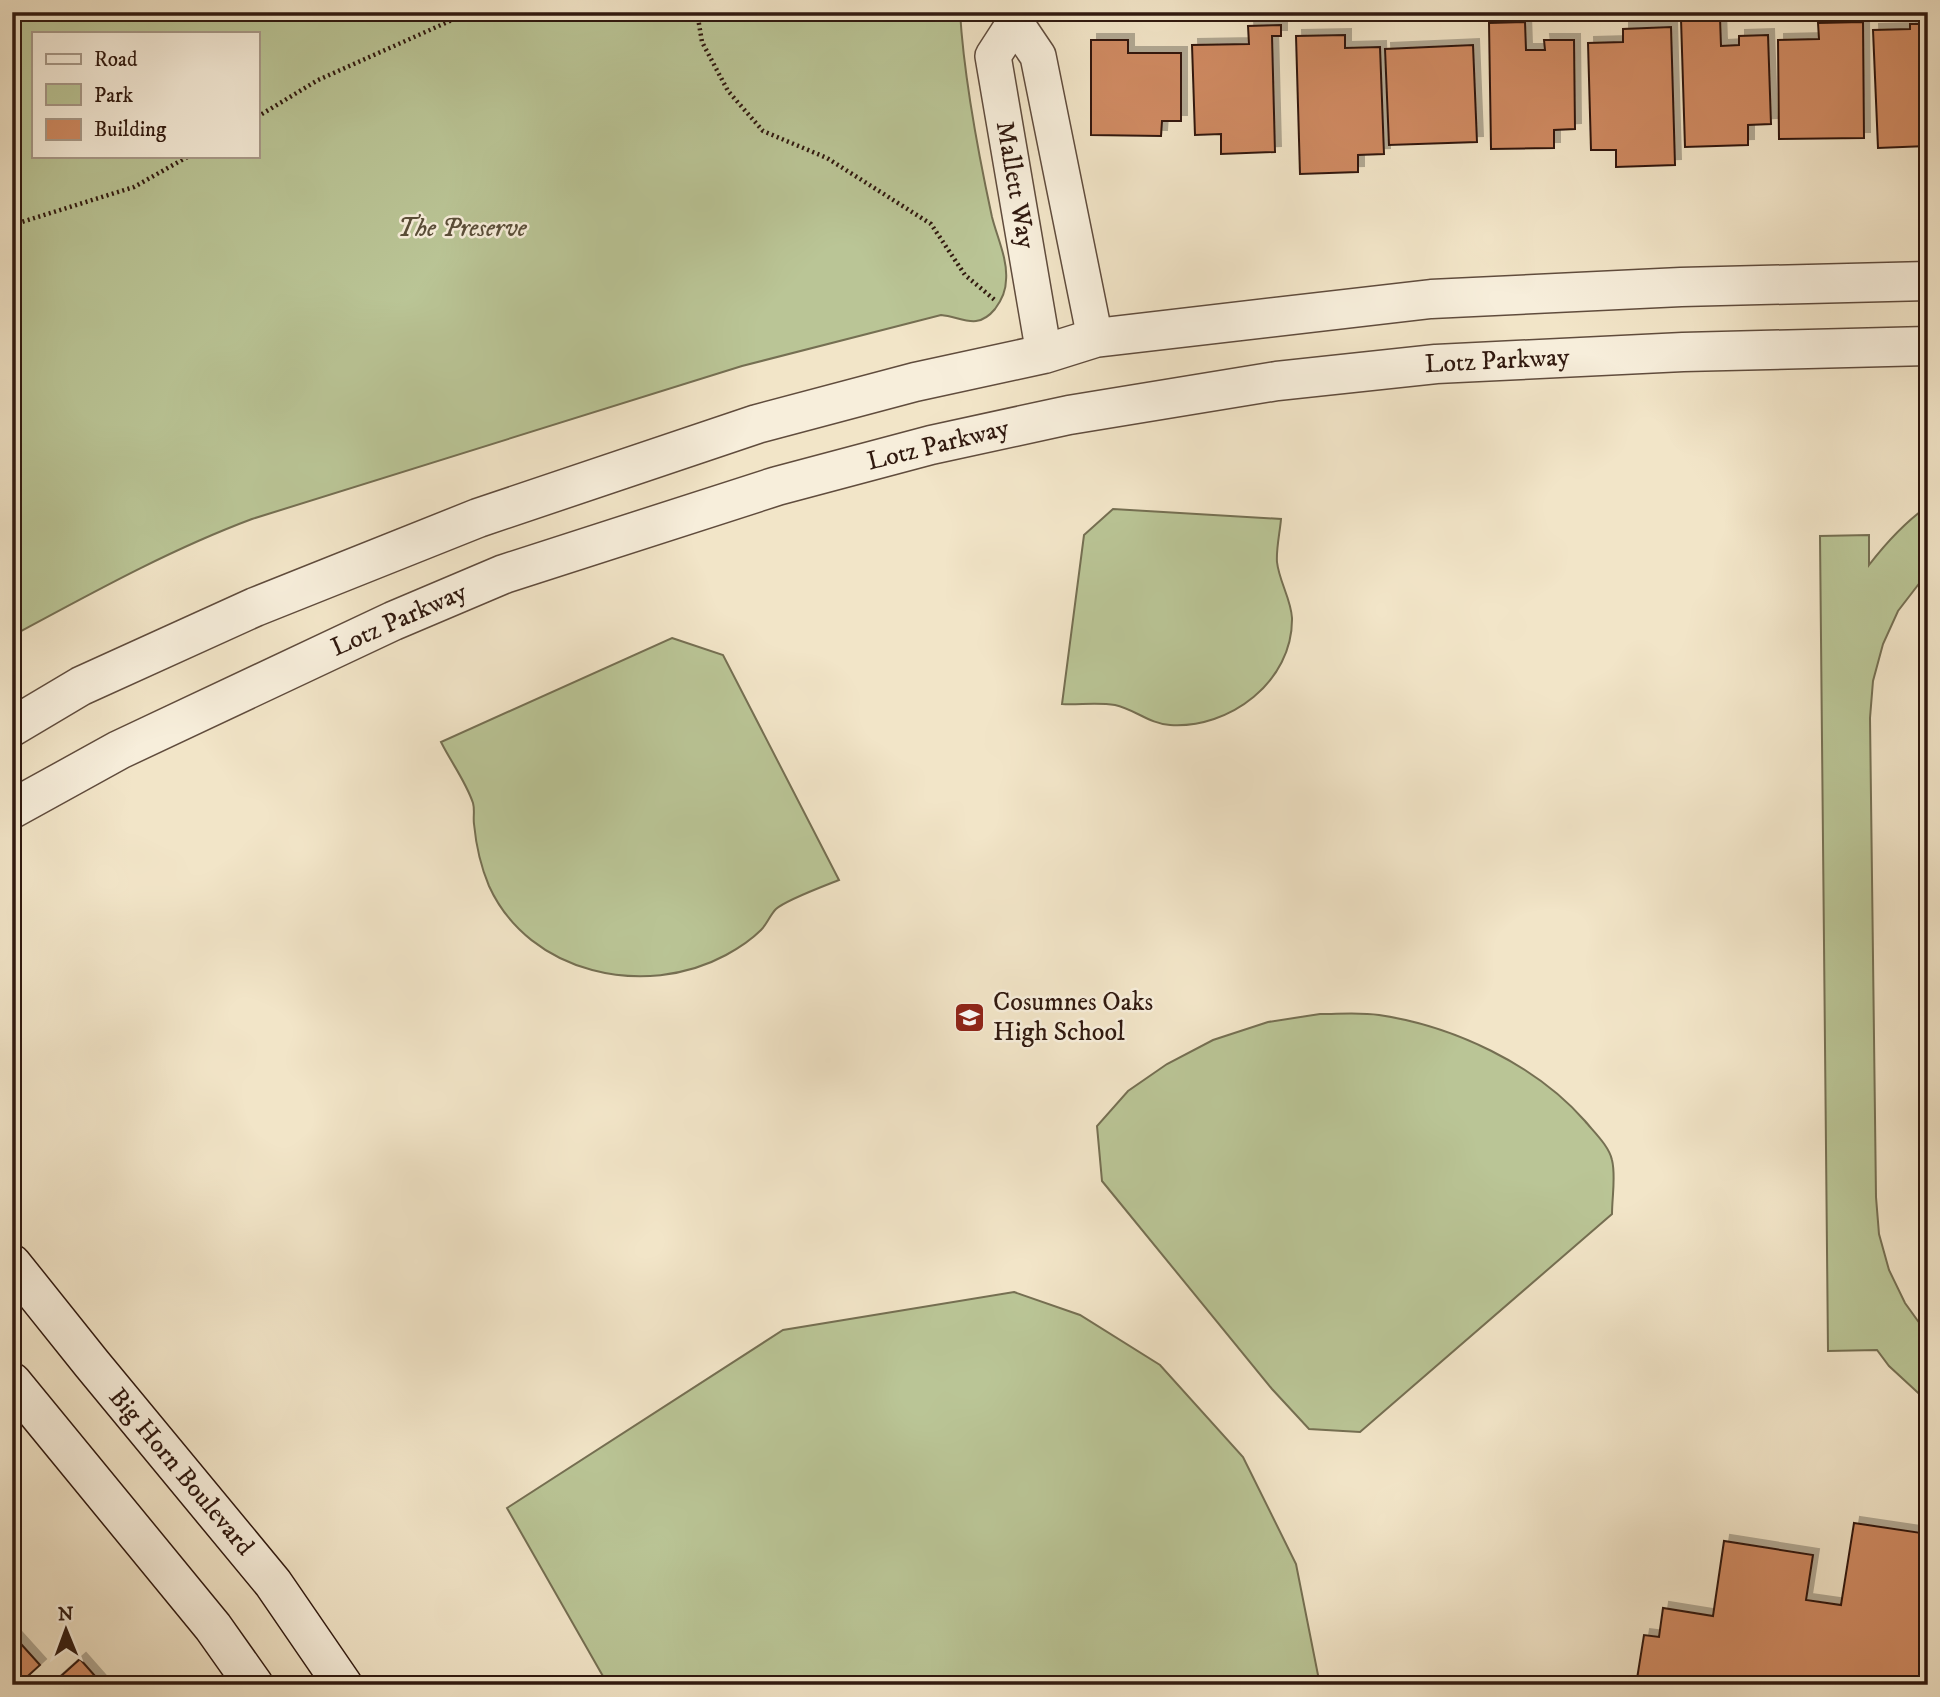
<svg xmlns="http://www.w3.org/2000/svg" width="1940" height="1697" font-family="'IM FELL DW Pica',serif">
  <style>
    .green { fill: #bac596; stroke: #756f52; stroke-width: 2; fill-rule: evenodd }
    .building { fill: #cf8a62; stroke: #30190f; stroke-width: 2; filter: url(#shadow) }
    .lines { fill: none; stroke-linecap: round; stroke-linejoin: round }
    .minor-casing { stroke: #604c3d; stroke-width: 38 }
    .tertiary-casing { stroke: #604c3d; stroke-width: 41 }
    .secondary-casing { stroke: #30190f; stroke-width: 41 }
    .path { stroke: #30190f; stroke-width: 4.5; stroke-dasharray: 2 3.5; stroke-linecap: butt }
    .minor { stroke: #f7eedb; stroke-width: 35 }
    .tertiary { stroke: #f7eedb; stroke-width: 38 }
    .secondary { stroke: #f7eedb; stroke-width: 38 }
    .labels { text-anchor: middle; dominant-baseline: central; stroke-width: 5; stroke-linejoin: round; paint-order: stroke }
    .street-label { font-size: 26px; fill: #30190f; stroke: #f7eedb }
    .park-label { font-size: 26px; font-style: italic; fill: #594d38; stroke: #f7eedb }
    .poi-label { font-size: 26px; fill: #30190f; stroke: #f7eedb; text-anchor: start }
  </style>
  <defs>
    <filter id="shadow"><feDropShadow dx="6" dy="-6" stdDeviation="0" flood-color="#0004"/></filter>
  </defs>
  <rect width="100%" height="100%" fill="#f2e5c8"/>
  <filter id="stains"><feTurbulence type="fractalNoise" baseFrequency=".00286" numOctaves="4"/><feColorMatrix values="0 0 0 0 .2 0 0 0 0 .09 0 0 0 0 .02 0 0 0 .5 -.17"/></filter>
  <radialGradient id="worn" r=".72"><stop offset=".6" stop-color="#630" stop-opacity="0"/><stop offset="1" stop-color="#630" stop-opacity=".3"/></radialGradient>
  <g class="green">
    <path d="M12 12H960C964 79 978 152 992 217 997 237 1008 260 1006 280 1006 290 1001 301 995 309 977 331 962 317 941 315L742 366 252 519C169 550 90 594 12 636ZM33 33H257V156H33Z"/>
    <path d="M1928 506V572L1898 611 1883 644 1873 681 1870 718 1876 1197 1879 1234 1889 1270 1905 1303 1928 1335V1402L1889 1366 1877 1350 1828 1351 1820 536 1869 535V565C1886 543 1905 522 1928 506Z"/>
    <path d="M1113 509 1281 519C1280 532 1276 549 1277 562 1279 581 1291 599 1292 618 1293 682 1229 729 1170 725 1150 724 1134 709 1115 705 1098 702 1078 705 1062 704L1084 535Z"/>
    <path d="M672 638 723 655 839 880C824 886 786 900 776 909 770 915 767 924 761 930 752 939 737 949 726 955 645 999 529 974 489 886 481 867 476 845 474 824 473 817 475 810 473 803 466 782 451 762 441 742Z"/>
    <path d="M1320 1014C1339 1014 1360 1012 1379 1015 1453 1026 1535 1064 1585 1121 1594 1132 1609 1146 1612 1160 1616 1176 1612 1197 1612 1214L1360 1432 1309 1429 1272 1389 1102 1181 1097 1126 1128 1091 1167 1064 1213 1040 1268 1022Z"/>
    <path d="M1014 1292 1080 1315 1160 1365 1243 1457 1296 1564 1320 1685H608L507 1508 783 1330Z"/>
  </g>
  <g class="building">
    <path d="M1720 18 1721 46 1739 45V36L1768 35 1771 124 1748 125V145L1685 147 1681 19Z"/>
    <path d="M1525 22 1526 50H1545L1544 40H1574L1575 129 1554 130V148L1491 149 1489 23Z"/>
    <path d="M1863 22 1864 138 1779 139 1778 40 1819 39 1818 23Z"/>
    <path d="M1910 24H1928L1927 146 1878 148 1873 30 1910 29Z"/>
    <path d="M1281 25V36H1272L1275 152 1221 154V134L1195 135 1192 45 1249 44 1248 26Z"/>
    <path d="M1671 27 1675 165 1616 167V150H1591L1588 43 1623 42V29Z"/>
    <path d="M1345 35V48L1380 47 1384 154 1358 155V172L1300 174 1296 36Z"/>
    <path d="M1091 40H1128V53H1181V121H1162L1161 136 1091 135Z"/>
    <path d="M1473 45 1477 142 1389 145 1385 49Z"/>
    <path d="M1854 1523 1928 1534V1685H1636L1644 1635 1659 1637 1663 1608 1713 1616 1724 1541 1813 1555 1806 1600 1841 1605Z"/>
    <path d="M12 1634 40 1665 18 1685H12Z"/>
    <path d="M80 1659 103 1685H51Z"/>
  </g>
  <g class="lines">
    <defs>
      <g id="minor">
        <path d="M1014 12 1015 22 1038 56 1095 338"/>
        <path d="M1015 22 993 56 1044 354"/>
      </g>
      <g id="tertiary">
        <path d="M12 727 81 686 255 607 478 518 757 424 915 382 1044 354 1095 338 1431 299 1681 287 1928 281"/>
        <path d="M12 809 119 750 393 621 504 574 777 486 931 445 1069 415 1277 381 1436 364 1683 352 1928 346"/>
      </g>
      <g id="secondary">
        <path d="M12 1264 92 1364 273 1583 343 1685"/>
        <path d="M12 1382 213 1627 254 1685"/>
      </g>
    </defs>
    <use href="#minor" class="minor-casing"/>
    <use href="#tertiary" class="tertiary-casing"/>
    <use href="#secondary" class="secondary-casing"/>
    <g class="path">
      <path d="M697 12 702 42 728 91 763 131 827 158 931 224 965 275 996 301"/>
      <path d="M257 117 318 80 470 12"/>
      <path d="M12 225 134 187 189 156"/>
    </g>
    <use href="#minor" class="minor"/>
    <use href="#tertiary" class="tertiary"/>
    <use href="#secondary" class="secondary"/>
  </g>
  <defs>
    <symbol id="school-square" viewBox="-11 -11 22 22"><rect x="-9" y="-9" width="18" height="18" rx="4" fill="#8f2418" stroke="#f7eedb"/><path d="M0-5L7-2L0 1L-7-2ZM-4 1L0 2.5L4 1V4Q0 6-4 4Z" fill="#fff"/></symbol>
  </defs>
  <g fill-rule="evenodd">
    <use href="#school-square" x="952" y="1000" width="35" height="35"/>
  </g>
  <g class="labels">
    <g class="street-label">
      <text transform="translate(1015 185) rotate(80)">Mallett Way</text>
      <text transform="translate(1497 361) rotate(-3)">Lotz Parkway</text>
      <text transform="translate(938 445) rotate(-14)">Lotz Parkway</text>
      <text transform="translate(399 620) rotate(-24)">Lotz Parkway</text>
      <text transform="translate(181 1472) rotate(50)">Big Horn Boulevard</text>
    </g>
    <g class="park-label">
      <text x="462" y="228">The Preserve</text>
    </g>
    <g class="poi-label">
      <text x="993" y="1002">Cosumnes Oaks<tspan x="993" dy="30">High School</tspan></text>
    </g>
  </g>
  <rect width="1940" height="1697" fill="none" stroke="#f2e5c8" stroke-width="42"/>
  <rect x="14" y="14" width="1912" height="1669" fill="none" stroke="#30190f" stroke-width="3.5"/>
  <rect x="21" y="21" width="1898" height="1655" fill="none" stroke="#30190f" stroke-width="2"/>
  <rect x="32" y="32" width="228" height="126" fill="#f7eedb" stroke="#a79989" stroke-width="2"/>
  <rect x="46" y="54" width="35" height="10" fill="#f7eedb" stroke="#a79989" stroke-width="2"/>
  <text x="94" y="66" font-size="21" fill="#30190f">Road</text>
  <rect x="46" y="84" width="35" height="21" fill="#bac596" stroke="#a79989" stroke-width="2"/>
  <text x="94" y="102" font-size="21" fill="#30190f">Park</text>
  <rect x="46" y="119" width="35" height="21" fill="#cf8a62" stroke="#a79989" stroke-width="2"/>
  <text x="94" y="136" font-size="21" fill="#30190f">Building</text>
  <g transform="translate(66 1630) rotate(359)" stroke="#f7eedb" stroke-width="5" paint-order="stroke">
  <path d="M0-5L12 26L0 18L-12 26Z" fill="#30190f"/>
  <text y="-10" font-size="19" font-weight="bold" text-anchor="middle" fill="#30190f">N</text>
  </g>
  <rect width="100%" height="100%" filter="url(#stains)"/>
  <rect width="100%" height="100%" fill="url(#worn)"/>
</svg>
